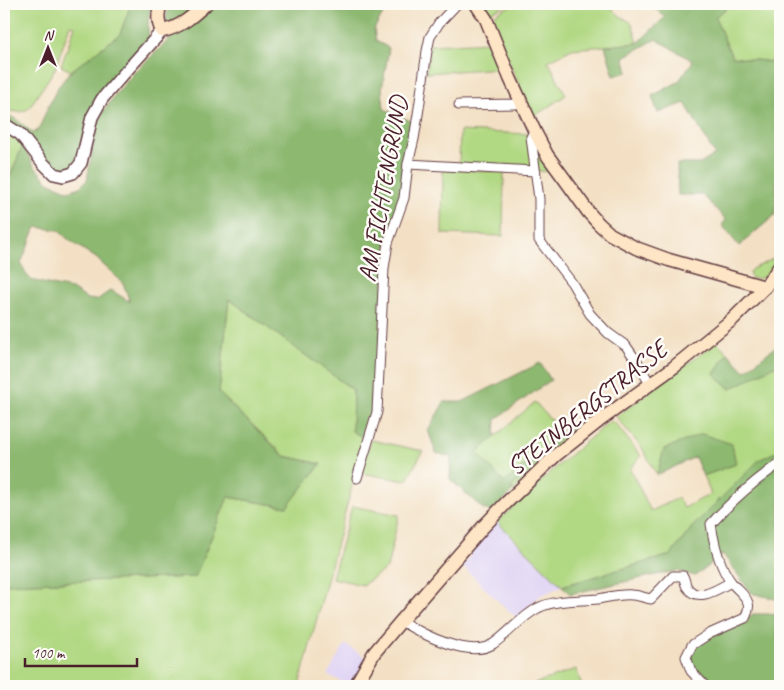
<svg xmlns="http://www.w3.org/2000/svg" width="784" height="690" font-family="Caveat,sans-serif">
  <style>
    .built { fill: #e0d4f4 }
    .green { fill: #b1d882; stroke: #7e7c56 }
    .forest { fill: #8cb870; stroke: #6b6c4e; fill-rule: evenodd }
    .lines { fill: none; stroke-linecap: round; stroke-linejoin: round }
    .minor-casing { stroke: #633c42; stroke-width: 11 }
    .tertiary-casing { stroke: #633c42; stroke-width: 14 }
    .secondary-casing { stroke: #633c42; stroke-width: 15 }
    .minor { stroke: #fff; stroke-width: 9 }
    .tertiary { stroke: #fff; stroke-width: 11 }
    .secondary { stroke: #fde5c5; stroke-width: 12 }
    .labels { text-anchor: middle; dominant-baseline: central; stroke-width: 5; stroke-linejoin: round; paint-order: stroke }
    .street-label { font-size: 25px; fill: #4a1f2b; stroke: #fdfcf7 }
  </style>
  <rect width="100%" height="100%" fill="#fdfcf7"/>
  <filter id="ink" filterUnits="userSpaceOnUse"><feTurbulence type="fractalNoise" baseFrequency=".02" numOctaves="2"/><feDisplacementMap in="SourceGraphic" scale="10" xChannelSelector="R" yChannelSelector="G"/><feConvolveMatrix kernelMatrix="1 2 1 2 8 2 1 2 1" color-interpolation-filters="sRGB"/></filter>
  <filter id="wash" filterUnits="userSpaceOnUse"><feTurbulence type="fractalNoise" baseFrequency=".0096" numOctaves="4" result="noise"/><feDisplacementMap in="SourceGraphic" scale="20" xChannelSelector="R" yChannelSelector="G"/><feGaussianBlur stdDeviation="1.12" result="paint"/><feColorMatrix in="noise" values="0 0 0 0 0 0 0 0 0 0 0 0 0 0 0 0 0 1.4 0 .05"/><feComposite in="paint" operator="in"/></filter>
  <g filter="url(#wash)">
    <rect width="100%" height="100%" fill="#f3e0c4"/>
    <g class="built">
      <path d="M497 522 562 586 540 596 516 617 497 600 462 566 471 557 467 553Z"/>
      <path d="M345 644 368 659 350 685 327 675Z"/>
    </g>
    <g class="green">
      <path d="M4 4H131L120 34 71 71 61 66 75 26 70 25 55 69 29 108C21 114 13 112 4 109Z"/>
      <path d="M481 4H508L489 13Z"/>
      <path d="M515 4H548L550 7 560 4H608L617 14 632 23 638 43 572 49 548 61 566 95 533 117 491 20C495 11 506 8 515 4Z"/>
      <path d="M732 4H780V63L732 57 715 17Z"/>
      <path d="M491 42 502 68 426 73 430 45Z"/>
      <path d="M4 129 11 134 23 145 4 191Z"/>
      <path d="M460 131 529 134 532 166 459 165Z"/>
      <path d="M534 144 555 172 538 171Z"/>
      <path d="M443 168 504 172 503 236 442 234Z"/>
      <path d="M773 259H776C775 270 763 282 751 278L749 272 752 269Z"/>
      <path d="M229 299 353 390 352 431 366 439 356 471 299 686H129L128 685 105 686H4V584L195 577 228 497 287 507 321 464 285 456 219 393Z"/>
      <path d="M717 342 728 353 714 374 730 389 780 363V450L759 460 693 526 671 555 562 586 497 522 554 469 610 421 615 423 641 456 630 469 651 511 678 498 684 508 711 494 703 476 736 464 665 448 657 475 642 448 617 418 618 415Z"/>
      <path d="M535 402 562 433 504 483 477 452Z"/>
      <path d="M582 422 584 426 512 492V487L562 437Z"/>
      <path d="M371 440 423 451 406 481 361 473Z"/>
      <path d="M352 506 399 515 387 568 363 585 332 578Z"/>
      <path d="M780 612V650L775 614Z"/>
      <path d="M576 669 582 686H530L537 683Z"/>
    </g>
    <g class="forest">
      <path d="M131 4H152C148 15 147 26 149 38L106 89 79 158 68 172H61L54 168 4 119V114L16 119 33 133 39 129 47 109 58 87 71 71 120 34Z"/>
      <path d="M169 4H389L374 29 376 41 389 48 382 89 384 109 413 122 400 202 388 234 375 410 366 439 352 431 353 390 229 299 219 393 284 456 321 464 287 507 228 497 195 577 4 584V191L23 145 34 166 48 182 69 191 80 187 87 180 96 130 100 116 116 94 134 73 171 38 166 19ZM36 227 58 230 69 240 96 258 123 283 130 302 111 290 97 300 87 299 72 289 51 285 31 280 26 274 21 263Z"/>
      <path d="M650 4H732L715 17 732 57 780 63V113L775 215 739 246 722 225 726 220 703 195H678L677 164H700L715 155 685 103 658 113 652 96 678 82 693 61 656 39 624 57 628 72 614 76 605 46 638 43 665 17Z"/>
      <path d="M780 343V363L730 389 714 374 728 353 745 371Z"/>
      <path d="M540 363 551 380 496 419 495 437 477 452 504 483 562 433 580 420 582 422 562 437 512 487V492L492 512 482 508 450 479 451 457 436 453 428 430 444 402H462Z"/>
      <path d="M702 434 732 444 736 464 703 476 695 457 657 475 664 449Z"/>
      <path d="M780 450V600L751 593 723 554 695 576 678 571 660 574 570 594 562 586 671 555 693 526 759 460Z"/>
      <path d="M752 614H775L780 650V686H717L707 683 694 669 691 657 695 647 711 636 746 623Z"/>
    </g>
  </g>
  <g filter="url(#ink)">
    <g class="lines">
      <defs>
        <g id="minor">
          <path d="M459 105 515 104 520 102"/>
          <path d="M535 132 531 137 539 199V240L572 283 590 314 608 333 626 346 638 363 650 384"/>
          <path d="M408 164 535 171"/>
          <path d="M357 478 377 412 384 268 388 243 404 198 408 164 414 139 419 108 427 51 430 37 439 23 457 4"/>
          <path d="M401 621C422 634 469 659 493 644 509 633 521 617 538 608 556 599 579 601 598 599 609 597 621 594 632 595 638 595 645 598 651 599L673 576H683C685 580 685 584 687 587 698 604 719 588 731 582"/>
          <path d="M705 686 691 671 686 657 692 645 709 634 745 618C747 613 750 609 748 603 746 595 736 589 731 582 719 566 714 544 711 524 733 499 753 482 780 463"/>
        </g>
        <path id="tertiary" d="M4 124 20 134 43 163 54 174 63 176 73 173 81 163 92 117 102 99 120 78 162 31"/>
        <g id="secondary">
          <path d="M161 4C157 14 157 22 162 31 180 28 194 15 206 4"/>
          <path d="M476 4 486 19 510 78 535 132 547 155 566 181 589 213 599 224 610 234 636 248 669 260 765 287"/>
          <path d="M355 686 374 653 401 621 483 527 506 503 556 455 599 421 674 367 733 319 765 287 780 266"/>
        </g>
      </defs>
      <use href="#minor" class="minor-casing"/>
      <use href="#tertiary" class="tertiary-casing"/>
      <use href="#secondary" class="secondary-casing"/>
      <use href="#minor" class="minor"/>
      <use href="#tertiary" class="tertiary"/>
      <use href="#secondary" class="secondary"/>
    </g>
  </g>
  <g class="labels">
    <g class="street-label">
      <text transform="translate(383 189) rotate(-80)">AM FICHTENGRUND</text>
      <text transform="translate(587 408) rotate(-39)">STEINBERGSTRASSE</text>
    </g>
  </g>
  <rect width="784" height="690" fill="none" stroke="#fdfcf7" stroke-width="20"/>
  <g transform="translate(48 48)" stroke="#fdfcf7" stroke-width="4" paint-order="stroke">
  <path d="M0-4L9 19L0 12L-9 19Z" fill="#4a1f2b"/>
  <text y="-8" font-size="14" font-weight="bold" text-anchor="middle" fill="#4a1f2b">N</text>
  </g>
  <path d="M25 658v8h112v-8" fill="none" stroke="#4a1f2b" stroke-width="2.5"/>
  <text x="32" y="658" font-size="15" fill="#4a1f2b" stroke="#fdfcf7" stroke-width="4" paint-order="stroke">100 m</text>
</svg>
